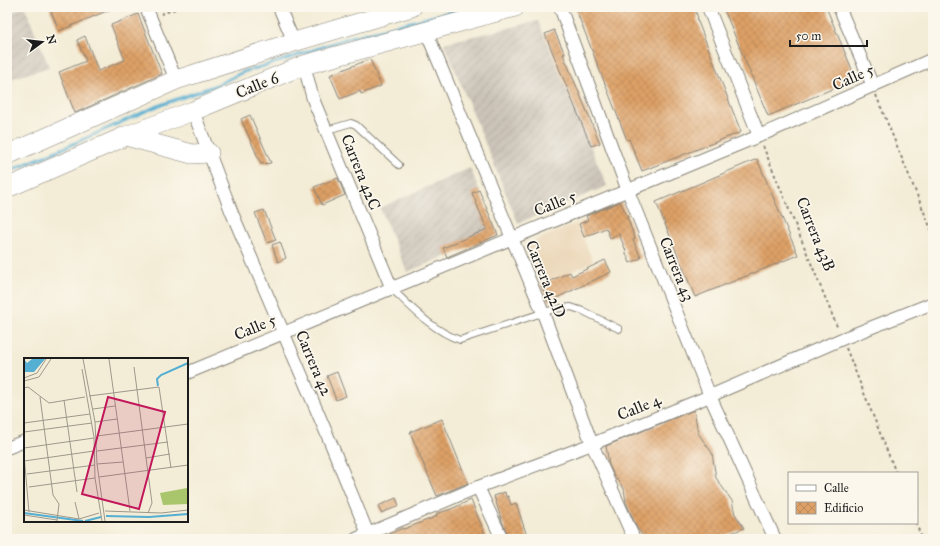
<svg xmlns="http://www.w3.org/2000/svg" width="940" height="546" font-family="'IM FELL Great Primer',serif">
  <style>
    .built { fill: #ecd8ba }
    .industrial { fill: url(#industrial-furrows) }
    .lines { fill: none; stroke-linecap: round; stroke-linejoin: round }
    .stream { stroke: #54afd2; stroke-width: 3 }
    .building { fill: url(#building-cross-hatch) }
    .lane-casing { stroke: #888479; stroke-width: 8 }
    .street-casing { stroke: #888479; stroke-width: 14 }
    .primary-casing { stroke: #888479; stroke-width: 20 }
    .path { stroke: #888479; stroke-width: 2; stroke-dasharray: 3 3; stroke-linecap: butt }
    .lane { stroke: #fff; stroke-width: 6 }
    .street { stroke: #fff; stroke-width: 12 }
    .primary { stroke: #fff; stroke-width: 19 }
    .labels { text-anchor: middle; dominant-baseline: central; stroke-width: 3.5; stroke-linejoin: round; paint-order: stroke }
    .street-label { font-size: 16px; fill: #1c1c1c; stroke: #fbf7ec }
    .inset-river { fill: none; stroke: #54afd2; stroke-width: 2 }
    .inset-road { fill: none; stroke: #9d998c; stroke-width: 1 }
    .view { fill: #c2185b; fill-opacity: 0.15; stroke: #c2185b; stroke-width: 2 }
    .inset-edge { fill: none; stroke: #1c1c1c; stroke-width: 2 }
  </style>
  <defs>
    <pattern id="industrial-furrows" width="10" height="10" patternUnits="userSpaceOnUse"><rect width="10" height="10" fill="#cbc3b8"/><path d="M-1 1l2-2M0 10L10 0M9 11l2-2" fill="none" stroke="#aea79e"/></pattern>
    <pattern id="building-cross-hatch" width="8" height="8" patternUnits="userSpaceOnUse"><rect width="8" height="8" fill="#dda066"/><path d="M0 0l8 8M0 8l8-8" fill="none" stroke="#bd8958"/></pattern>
  </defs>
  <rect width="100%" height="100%" fill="#fbf7ec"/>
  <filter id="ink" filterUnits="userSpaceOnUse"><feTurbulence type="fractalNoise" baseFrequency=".025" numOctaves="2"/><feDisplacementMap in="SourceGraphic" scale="8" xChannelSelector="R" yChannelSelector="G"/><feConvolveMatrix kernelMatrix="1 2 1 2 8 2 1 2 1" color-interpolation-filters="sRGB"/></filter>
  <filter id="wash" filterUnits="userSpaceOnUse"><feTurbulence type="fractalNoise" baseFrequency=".012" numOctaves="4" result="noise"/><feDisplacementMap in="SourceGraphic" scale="16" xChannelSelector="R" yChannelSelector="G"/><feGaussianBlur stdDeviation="0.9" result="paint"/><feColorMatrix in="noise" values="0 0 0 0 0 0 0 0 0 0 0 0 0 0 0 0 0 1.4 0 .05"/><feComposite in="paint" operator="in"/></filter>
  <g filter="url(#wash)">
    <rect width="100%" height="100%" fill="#f3ecd6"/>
    <path class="built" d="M577 223 593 262 540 285 524 245Z"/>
    <g class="industrial">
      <path d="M25 7 49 67 7 80V14Z"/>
      <path d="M538 21 607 186 518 223 444 43Z"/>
      <path d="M470 168 498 235 407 272 380 208Z"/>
    </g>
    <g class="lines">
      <path class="stream" d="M7 172 64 148 155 107 217 85 243 72 281 61 348 38 470 7"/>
    </g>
    <g id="blocks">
      <g class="building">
        <path d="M49 7H116L59 31Z"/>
        <path d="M575 7H694L698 18 697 19 741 132 642 171 629 139 627 140Z"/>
        <path d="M723 7H826L856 79 768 116Z"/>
        <path d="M138 14 162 74 75 113 59 72 86 61 77 40 85 36 98 71 125 60 111 25Z"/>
        <path d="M554 30 565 54H563L600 143 591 146 545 34Z"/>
        <path d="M370 59 381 86 361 94 360 91 340 99 330 75Z"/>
        <path d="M250 115 271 163 261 164 241 119Z"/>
        <path d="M757 159 798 255 695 297 656 202Z"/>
        <path d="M338 178 345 195 322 205 314 187Z"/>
        <path d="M479 190 498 235 447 257 443 248 487 229 472 193Z"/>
        <path d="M620 202 628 217H627L635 239 633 240 641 258 630 263 625 251H626L619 234 610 238 606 228 584 237 579 224 588 220 586 216Z"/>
        <path d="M264 210 276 240 267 243 255 213Z"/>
        <path d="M280 242 286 258 278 262 272 245Z"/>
        <path d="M605 260 611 272 548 302 541 285 570 272 572 276Z"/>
        <path d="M337 372 346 396 336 400 327 376Z"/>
        <path d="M694 410 698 433 712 453 716 478 732 501 735 514 744 528 716 539H645L637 528 626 502 624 489 614 475 609 465 606 446Z"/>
        <path d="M442 419 468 483 437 496 410 432Z"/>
        <path d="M505 492 506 497 508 496 511 505 516 503 528 539H509L501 518 494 496Z"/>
        <path d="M396 498 399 506 381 513 378 506Z"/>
        <path d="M471 500 487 539H378L403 528 404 529 430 519 437 516 436 514 451 509Z"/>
      </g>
    </g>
  </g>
  <g filter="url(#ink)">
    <use href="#blocks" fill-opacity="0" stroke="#888479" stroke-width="1"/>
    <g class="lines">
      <defs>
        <g id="lane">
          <path d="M327 130 351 123 356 125 399 165"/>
          <path d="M392 289C412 308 433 331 460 340L554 309 571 307 583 311 619 329"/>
        </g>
        <g id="street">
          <path d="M146 7 176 80"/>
          <path d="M279 7 294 42"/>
          <path d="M560 7 628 191 710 396 775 539"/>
          <path d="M708 7 759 136"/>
          <path d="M839 7 873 86"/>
          <path d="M426 31 543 313 592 444 634 539"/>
          <path d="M304 65 313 99 392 289"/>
          <path d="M193 111 232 213 332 446 370 539"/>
          <path d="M187 373 759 136 933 59"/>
          <path d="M7 448 25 441"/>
          <path d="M478 487 502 539"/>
          <path d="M356 539 478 487 592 444 710 396 842 339 933 303"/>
        </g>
        <g id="primary">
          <path d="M126 136 192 154 209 153"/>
          <path d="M7 155 176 80 294 42 412 7"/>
          <path d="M7 188 126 136 193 111 304 65 515 7"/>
        </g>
      </defs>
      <use href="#lane" class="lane-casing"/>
      <use href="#street" class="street-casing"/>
      <use href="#primary" class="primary-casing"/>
      <g class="path">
        <path d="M161 14 181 7"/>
        <path d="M876 95 933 234"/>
        <path d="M763 146 838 329"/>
        <path d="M846 348 896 473"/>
        <path d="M916 523 922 539"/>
      </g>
      <use href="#lane" class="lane"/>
      <use href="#street" class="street"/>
      <use href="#primary" class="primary"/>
    </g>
  </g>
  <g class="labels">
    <g class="street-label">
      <text transform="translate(853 77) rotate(-24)">Calle 5</text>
      <text transform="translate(257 85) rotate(-22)">Calle 6</text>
      <text transform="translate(361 172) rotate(68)">Carrera 42C</text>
      <text transform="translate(555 203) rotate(-22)">Calle 5</text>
      <text transform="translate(816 234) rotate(68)">Carrera 43B</text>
      <text transform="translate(677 269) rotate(68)">Carrera 43</text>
      <text transform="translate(546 279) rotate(68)">Carrera 42D</text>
      <text transform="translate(255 327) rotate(-23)">Calle 5</text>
      <text transform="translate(314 363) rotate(67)">Carrera 42</text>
      <text transform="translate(639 407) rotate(-22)">Calle 4</text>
    </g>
  </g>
  <g transform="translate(24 358)">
    <rect width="164" height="164" fill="#f3ecd6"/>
    <path d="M163 130 164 146 139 147 136 135Z" fill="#aac66d"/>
    <path d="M0 1 3 5 8 1H21L10 14H0Z" fill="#54afd2"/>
    <path class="inset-river" d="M134 28 133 21 137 17 164 5M0 155 59 163M82 158 125 159 164 156M61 163 77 159"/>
    <path class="inset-road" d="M59 1 71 64 73 106 81 163M85 1 106 153M110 9 128 145 124 155M58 11 70 79 71 120 78 163M0 20 13 15 22 1M0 23 15 19 27 1M0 30 4 29 25 45 61 39M65 38 135 29 147 110M16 39 29 137 35 146 33 163M40 42 53 134M69 51 91 48M71 64 93 61M0 65 66 56M0 74 68 65M73 78 164 66M0 90 70 80M73 93 144 84M0 97 5 154M122 100 146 96M0 103 70 93M73 106 99 104M3 116 71 107M75 119 164 107M5 129 71 120M51 144 55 161M0 152 55 161 75 155M81 153 137 155 164 152M0 157 33 162"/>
    <path class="view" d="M84 39 141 54 115 151 58 136Z"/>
    <rect width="164" height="164" class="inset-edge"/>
  </g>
  <rect width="940" height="546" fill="none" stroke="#fbf7ec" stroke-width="24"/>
  <rect x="788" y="472" width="130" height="52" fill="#fbf7ec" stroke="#a29f99"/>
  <rect x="796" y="485" width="20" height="6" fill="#ffffff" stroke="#a29f99"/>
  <text x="824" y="492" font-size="12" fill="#1c1c1c">Calle</text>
  <rect x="796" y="502" width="20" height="12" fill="url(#building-cross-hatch)" stroke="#a29f99"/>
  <text x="824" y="512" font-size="12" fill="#1c1c1c">Edificio</text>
  <g transform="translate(42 42) rotate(75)" stroke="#fbf7ec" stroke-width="3" paint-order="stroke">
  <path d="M0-3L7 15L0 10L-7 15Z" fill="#1c1c1c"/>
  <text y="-6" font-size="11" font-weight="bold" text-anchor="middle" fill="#1c1c1c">N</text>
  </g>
  <path d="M790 40v6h77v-6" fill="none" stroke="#1c1c1c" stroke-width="2"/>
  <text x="796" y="40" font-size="12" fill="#1c1c1c" stroke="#fbf7ec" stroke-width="3" paint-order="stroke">50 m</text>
</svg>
